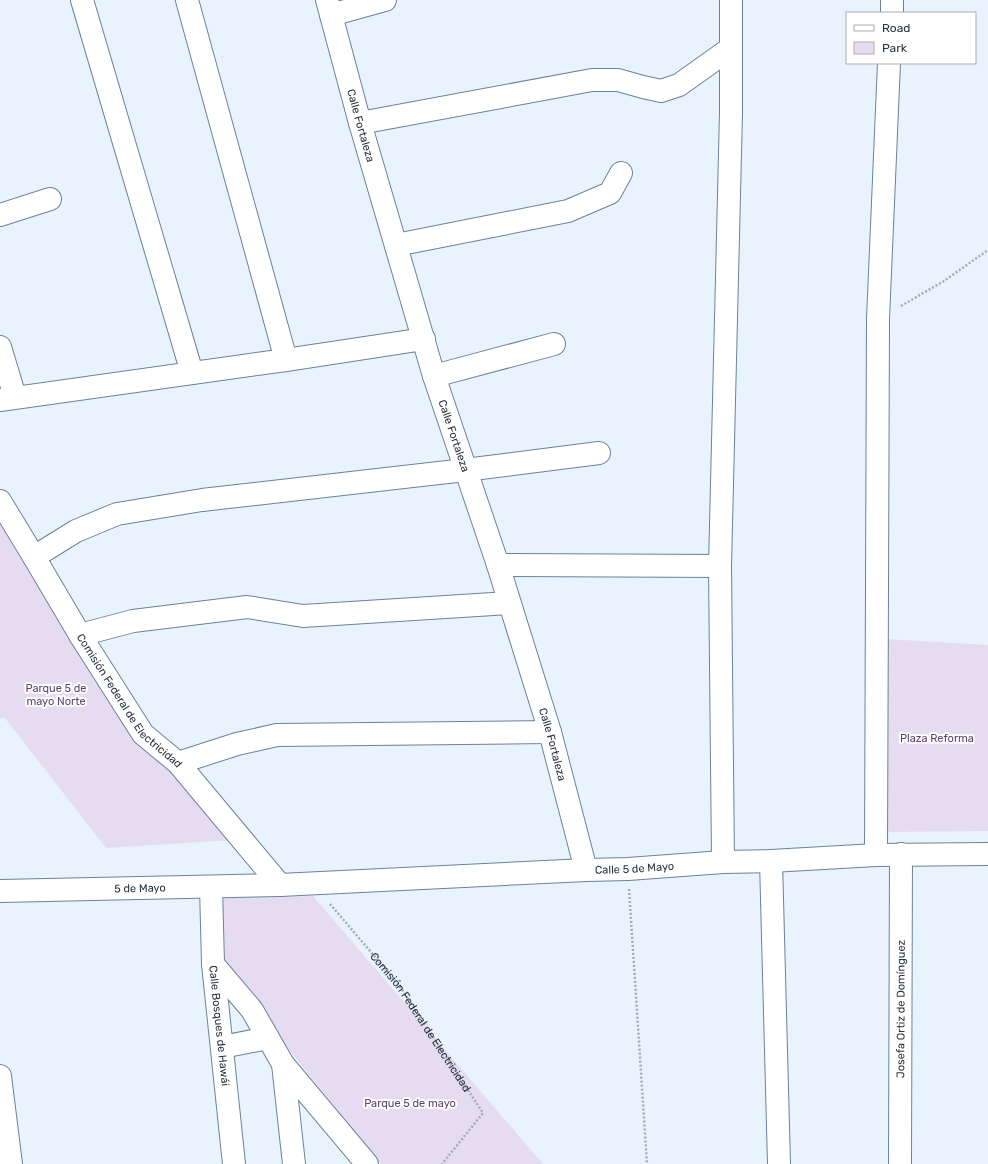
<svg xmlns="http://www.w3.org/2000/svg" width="988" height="1164" font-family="Rubik,sans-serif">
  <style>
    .green { fill: #e6dcf1 }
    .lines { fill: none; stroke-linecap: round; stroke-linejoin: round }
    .minor-casing { stroke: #6b829a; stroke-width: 24 }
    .tertiary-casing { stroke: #6b829a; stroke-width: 24 }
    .path { stroke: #a2acb7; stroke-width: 2.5; stroke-dasharray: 2 2; stroke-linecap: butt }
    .minor { stroke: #fff; stroke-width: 22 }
    .tertiary { stroke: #fff; stroke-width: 22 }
    .labels { text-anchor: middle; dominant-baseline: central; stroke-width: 4; stroke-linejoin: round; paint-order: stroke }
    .street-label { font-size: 11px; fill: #28323c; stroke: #fff }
    .park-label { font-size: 11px; fill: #5c4571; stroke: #fff }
  </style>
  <rect width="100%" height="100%" fill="#e9f3fe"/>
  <g class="green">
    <path d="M0 508 144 729 249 839 106 848 5 718H0Z"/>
    <path d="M887 639 988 645V831L886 832Z"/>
    <path d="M313 896 543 1164H381L219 963 217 898Z"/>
  </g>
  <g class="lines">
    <defs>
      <g id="minor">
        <path d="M82 0 192 373"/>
        <path d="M187 0 286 360"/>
        <path id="s2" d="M327 0 360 123 434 376 498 565 550 732 586 870"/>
        <path d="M892 13V0"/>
        <path d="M331 15 385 0"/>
        <path d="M360 123 592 80H618L643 87 661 91 679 85 731 48"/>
        <path d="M0 215 50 199"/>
        <path d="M396 245 568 211 610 193 621 173"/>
        <path d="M0 347 15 397"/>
        <path d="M434 376 554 344"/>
        <path d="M0 400 286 360 424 339"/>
        <path id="s3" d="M0 501 34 557 80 635 143 734 178 763 280 885"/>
        <path d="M34 557 76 531 117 514 202 500 465 470 599 453"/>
        <path d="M498 565 720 566"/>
        <path d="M80 635 133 621 247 607 303 616 509 603"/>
        <path d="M178 763 237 744 277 735 550 732"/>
        <path d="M876 855 878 319 889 63"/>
        <path d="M771 861 779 1164"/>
        <path d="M723 862 720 566 731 112V0"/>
        <path id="s4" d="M211 887 213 964 234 1164"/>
        <path d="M213 964 252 1010 283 1064 367 1164"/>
        <path d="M222 1047 268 1038"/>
        <path d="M283 1064 294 1164"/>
        <path d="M0 1076 11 1164"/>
        <path id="s5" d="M900 1164 901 854"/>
      </g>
      <g id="tertiary">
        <path id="s6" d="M0 891 280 885 586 870 628 869 723 862 771 861 876 855 988 854"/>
      </g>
    </defs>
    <use href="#minor" class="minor-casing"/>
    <use href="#tertiary" class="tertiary-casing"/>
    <g class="path">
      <path d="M901 306 944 281 988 250"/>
      <path d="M629 889 647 1164"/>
      <path id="s1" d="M330 904 399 985 483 1113 442 1164"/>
    </g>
    <use href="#minor" class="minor"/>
    <use href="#tertiary" class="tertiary"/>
  </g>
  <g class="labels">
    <g class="street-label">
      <text stroke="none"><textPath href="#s2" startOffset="130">Calle Fortaleza</textPath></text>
      <text stroke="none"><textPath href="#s2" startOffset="454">Calle Fortaleza</textPath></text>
      <text stroke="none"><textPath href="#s3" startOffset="239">Comisión Federal de Electricidad</textPath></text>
      <text stroke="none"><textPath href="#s2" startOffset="778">Calle Fortaleza</textPath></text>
      <text stroke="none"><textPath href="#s6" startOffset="635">Calle 5 de Mayo</textPath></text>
      <text stroke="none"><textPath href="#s6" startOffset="140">5 de Mayo</textPath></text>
      <text stroke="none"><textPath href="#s5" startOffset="155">Josefa Ortiz de Domínguez</textPath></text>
      <text stroke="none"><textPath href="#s1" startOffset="149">Comisión Federal de Electricidad</textPath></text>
      <text stroke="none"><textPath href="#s4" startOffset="139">Calle Bosques de Hawái</textPath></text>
    </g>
    <g class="park-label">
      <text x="56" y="688">Parque 5 de<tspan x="56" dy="13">mayo Norte</tspan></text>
      <text x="937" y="738">Plaza Reforma</text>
      <text x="410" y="1103">Parque 5 de mayo</text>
    </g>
  </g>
  <rect x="846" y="12" width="130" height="52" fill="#ffffff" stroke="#a9adb1"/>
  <rect x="854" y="25" width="20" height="6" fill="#ffffff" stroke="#a9adb1"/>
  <text x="882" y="32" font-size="12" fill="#28323c">Road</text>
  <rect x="854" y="42" width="20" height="12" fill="#e6dcf1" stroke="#a9adb1"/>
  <text x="882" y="52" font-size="12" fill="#28323c">Park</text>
</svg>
